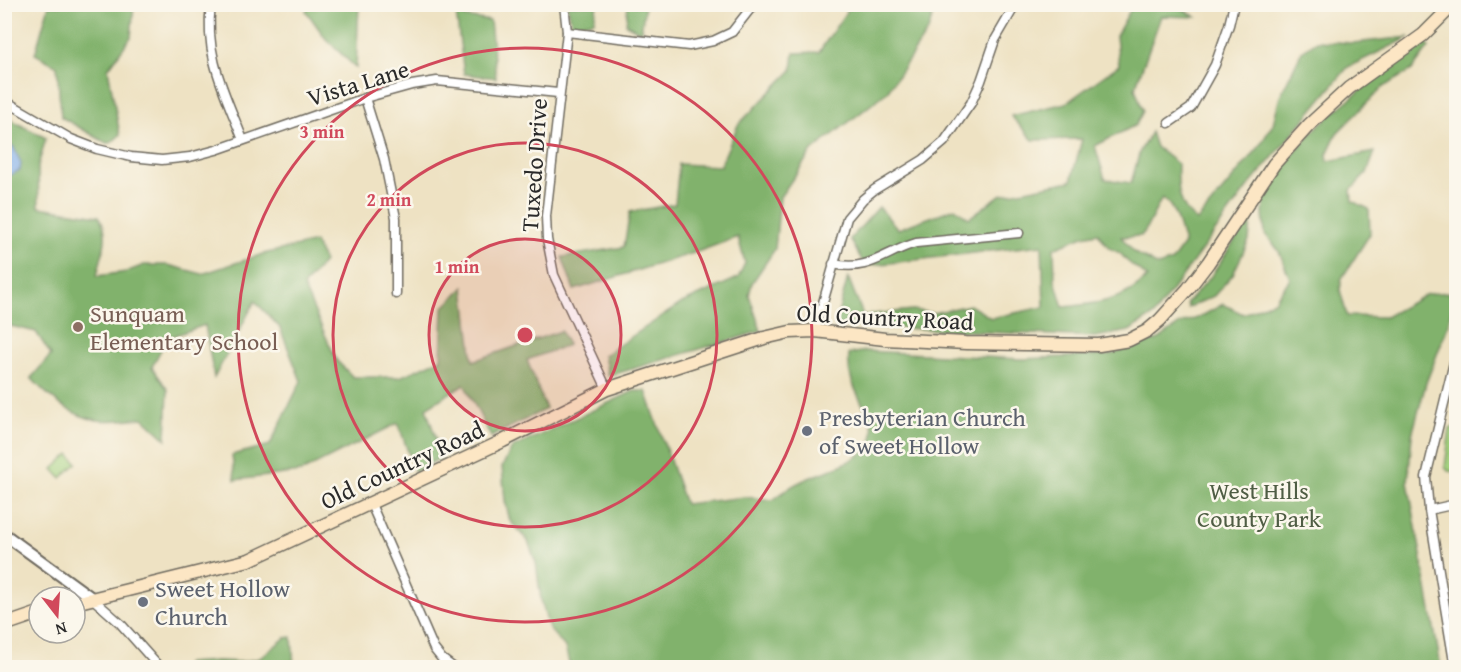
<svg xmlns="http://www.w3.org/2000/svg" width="1461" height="672" font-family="'Gentium Book Plus',serif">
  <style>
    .green { fill: #a2d07d; stroke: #667e54; stroke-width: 1.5 }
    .forest { fill: #81b26c; stroke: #566e4c; stroke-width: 1.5; fill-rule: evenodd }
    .water { fill: #81afeb; stroke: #566d8b; stroke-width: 1.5 }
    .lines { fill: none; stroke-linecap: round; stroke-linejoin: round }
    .minor-casing { stroke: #6f6b60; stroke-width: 11 }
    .tertiary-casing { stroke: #6f6b60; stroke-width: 14 }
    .secondary-casing { stroke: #6f6b60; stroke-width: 15 }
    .minor { stroke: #fff; stroke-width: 8 }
    .tertiary { stroke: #fff; stroke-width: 10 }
    .secondary { stroke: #fce6c4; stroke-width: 12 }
    .ring { fill: none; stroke: #d1495b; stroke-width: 3 }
    .education-dot { fill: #8d6e63; stroke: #fbf7ec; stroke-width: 2 }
    .worship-dot { fill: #6b7280; stroke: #fbf7ec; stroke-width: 2 }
    .labels { text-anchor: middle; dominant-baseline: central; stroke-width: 5; stroke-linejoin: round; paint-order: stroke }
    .street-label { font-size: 24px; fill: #2b2b2b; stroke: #fbf7ec }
    .education-label { font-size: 24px; fill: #785e54; stroke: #fbf7ec; text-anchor: start }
    .worship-label { font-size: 24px; fill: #5b616d; stroke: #fbf7ec; text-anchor: start }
    .park-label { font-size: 24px; fill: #4f5d44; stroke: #fbf7ec }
    .centre { fill: #d1495b; stroke: #fbf7ec; stroke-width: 3 }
    .ring-label { font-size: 18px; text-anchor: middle; font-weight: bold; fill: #d1495b; stroke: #fbf7ec; stroke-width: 5; stroke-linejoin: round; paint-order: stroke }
  </style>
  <rect width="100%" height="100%" fill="#fbf7ec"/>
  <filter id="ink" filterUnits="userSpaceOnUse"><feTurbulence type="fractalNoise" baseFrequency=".0167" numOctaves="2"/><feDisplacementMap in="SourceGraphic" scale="12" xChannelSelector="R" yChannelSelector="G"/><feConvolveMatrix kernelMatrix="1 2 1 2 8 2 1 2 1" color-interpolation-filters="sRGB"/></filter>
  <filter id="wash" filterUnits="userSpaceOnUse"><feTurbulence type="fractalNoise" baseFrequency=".008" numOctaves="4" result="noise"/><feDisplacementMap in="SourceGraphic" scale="24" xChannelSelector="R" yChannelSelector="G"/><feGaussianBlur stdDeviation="1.35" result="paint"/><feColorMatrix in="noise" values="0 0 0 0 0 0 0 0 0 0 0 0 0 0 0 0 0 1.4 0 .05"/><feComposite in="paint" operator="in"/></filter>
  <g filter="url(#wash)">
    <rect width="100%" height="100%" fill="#eee2c3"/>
    <g class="green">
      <path d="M1454 427H1456V472L1448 471 1445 467 1450 429Z"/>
      <path d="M69 454 77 463 61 478 53 469Z"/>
    </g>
    <g class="forest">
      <path d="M309 4 359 5 356 68 326 39 306 11Z"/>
      <path d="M49 5H134L131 37 108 69 120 135 111 143H106L61 117 57 66 35 54Z"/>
      <path d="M455 5H464L465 17 490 21 496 78 464 74Z"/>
      <path d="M567 5H597L594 21 572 25Z"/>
      <path d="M628 5H645L641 32 626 24Z"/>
      <path d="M856 5H936L928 31 887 92 812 151 780 197 775 249 752 283 749 295 761 331 608 376 604 355 682 303 738 278 745 263 738 237 697 252 574 290 562 257 624 247 630 212 675 204 679 164 720 166 738 125 792 70 794 53 819 52 848 9Z"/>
      <path d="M1133 5H1176L1196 17 1161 16 1135 88 1143 111 1136 125 1095 146 1105 179 1131 183 1140 151 1151 132 1156 147 1178 164C1177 186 1178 208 1197 221L1259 147 1273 124 1280 96 1302 51 1317 41 1353 43 1410 37 1348 67 1247 188 1154 315 1129 331 1095 337 835 325 848 277 863 315 913 310 933 313 970 305 991 318 1044 307 1042 245 865 266 850 239 879 207 898 229 955 208 969 218 1000 195 1071 181 1082 139 1033 140 1011 116 1066 103 1119 65 1116 36ZM1162 198C1175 205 1180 230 1184 244L1172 261 1158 266 1135 253 1121 237 1141 236 1145 231ZM1098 233 1109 248 1120 253 1127 261 1147 277C1127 301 1093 304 1063 307L1055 280 1054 248 1083 236Z"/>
      <path d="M1424 38 1429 47 1412 70 1383 87 1337 133 1327 154 1328 161 1375 152 1367 173 1351 190 1352 201 1369 209 1370 234 1342 278 1340 290 1347 316 1385 317 1427 294 1448 292 1454 300 1448 326 1426 383 1412 435 1408 482 1441 667H570L565 647 549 629 541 600 536 563 528 541 510 521 505 501 502 467 512 448 634 391H646L685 504 745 497 773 500C781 494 790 486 800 482 823 470 888 458 870 419 860 397 846 380 849 354L866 351 1021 359 1109 355 1159 339 1180 324 1200 317 1223 304 1243 314 1274 301 1290 279 1279 251 1265 234 1263 214 1265 192 1297 149 1320 124Z"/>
      <path d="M11 120 46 138 38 166 39 207 99 216C112 236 101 255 97 276L126 272 144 265H168L202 274 263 254 315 242 324 262 303 286 337 361 353 377H400L441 359 443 308 464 287 473 361 561 331 568 345 527 360 546 409 491 437 464 384 426 408 442 457 415 472 398 423 301 472 235 480 232 455 270 445 301 381 280 328 255 301 214 378 205 325 167 338 152 367 168 390 166 439 143 418C129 419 111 422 97 420 70 416 49 397 31 378L51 355 36 332 6 325 5 328V173H7L9 148 5 159V128Z"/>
      <path d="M1252 214 1249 240 1233 274 1214 296 1188 308 1187 303 1212 275Z"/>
      <path d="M292 637 294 667H184L187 663 217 661 242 662 260 658 285 638Z"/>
    </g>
    <path class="water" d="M13 146 21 163 20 170 11 175 5 173V159L9 148Z"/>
  </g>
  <g filter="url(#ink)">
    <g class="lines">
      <defs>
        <g id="minor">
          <path d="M211 4C204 56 225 93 243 140"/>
          <path d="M564 4 567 32 546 216 547 239 554 275 607 389"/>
          <path d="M567 32 689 46 713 41 732 32 754 4"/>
          <path d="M365 98 384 159 396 218V294"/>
          <path d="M7 102 71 139 97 149 131 157 162 160 190 157 216 150 365 98 412 85 437 81 558 93"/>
          <path d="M1169 123 1191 108 1215 65 1229 25 1234 4"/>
          <path d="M833 264C870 272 884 252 916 243L1019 233"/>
          <path d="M815 331 847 218 863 199 874 190 923 160 944 142 971 103 981 81 995 40 1016 4"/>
          <path d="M371 504 434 649 442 659 454 668"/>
          <path d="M1429 510 1456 504"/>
          <path d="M93 599 120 623 160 668"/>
          <path d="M1455 668 1429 510 1426 477 1456 354"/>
        </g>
        <path id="tertiary" d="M4 534 93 599"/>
        <g id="secondary">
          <path d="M75 603 249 560 503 441 607 389 764 338 790 332 815 331 885 339 966 343 1099 345 1129 340 1147 331 1160 320 1188 289 1208 263 1274 164 1309 125 1349 88 1423 35 1454 4"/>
          <path d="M4 625 39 613"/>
        </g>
      </defs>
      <use href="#minor" class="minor-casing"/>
      <use href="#tertiary" class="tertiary-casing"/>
      <use href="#secondary" class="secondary-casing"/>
      <use href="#minor" class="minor"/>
      <use href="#tertiary" class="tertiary"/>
      <use href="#secondary" class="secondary"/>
    </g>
  </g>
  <circle cx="525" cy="335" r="96" fill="#d1495b" fill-opacity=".12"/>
  <g class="ring">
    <circle cx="525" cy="335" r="96"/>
    <circle cx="525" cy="335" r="192"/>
    <circle cx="525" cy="335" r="287"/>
  </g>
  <circle class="education-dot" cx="78" cy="327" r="6"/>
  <g class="worship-dot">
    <circle cx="807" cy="431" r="6"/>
    <circle cx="143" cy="602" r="6"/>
  </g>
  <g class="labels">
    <g class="street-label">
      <text transform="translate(358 83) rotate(-17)">Vista Lane</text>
      <text transform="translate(534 165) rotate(-86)">Tuxedo Drive</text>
      <text transform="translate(885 317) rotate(3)">Old Country Road</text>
      <text transform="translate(402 465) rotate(-25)">Old Country Road</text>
    </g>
    <g class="education-label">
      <text x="90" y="313">Sunquam<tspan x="90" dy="28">Elementary School</tspan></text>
    </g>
    <g class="worship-label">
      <text x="819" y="417">Presbyterian Church<tspan x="819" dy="28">of Sweet Hollow</tspan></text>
      <text x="155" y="588">Sweet Hollow<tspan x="155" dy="28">Church</tspan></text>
    </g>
    <g class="park-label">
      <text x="1259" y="490">West Hills<tspan x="1259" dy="28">County Park</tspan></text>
    </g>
  </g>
  <circle cx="525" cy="335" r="9" class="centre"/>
  <g class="ring-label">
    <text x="322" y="138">3 min</text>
    <text x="389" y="206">2 min</text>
    <text x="457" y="273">1 min</text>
  </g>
  <rect width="1461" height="672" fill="none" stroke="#fbf7ec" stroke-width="24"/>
  <g transform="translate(57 615) rotate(163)"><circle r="28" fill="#fbf7ec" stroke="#a8a59f" stroke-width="1.5"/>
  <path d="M0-4.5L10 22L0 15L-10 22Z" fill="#d1495b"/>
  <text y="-9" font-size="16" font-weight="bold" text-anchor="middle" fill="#2b2b2b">N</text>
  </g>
</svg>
